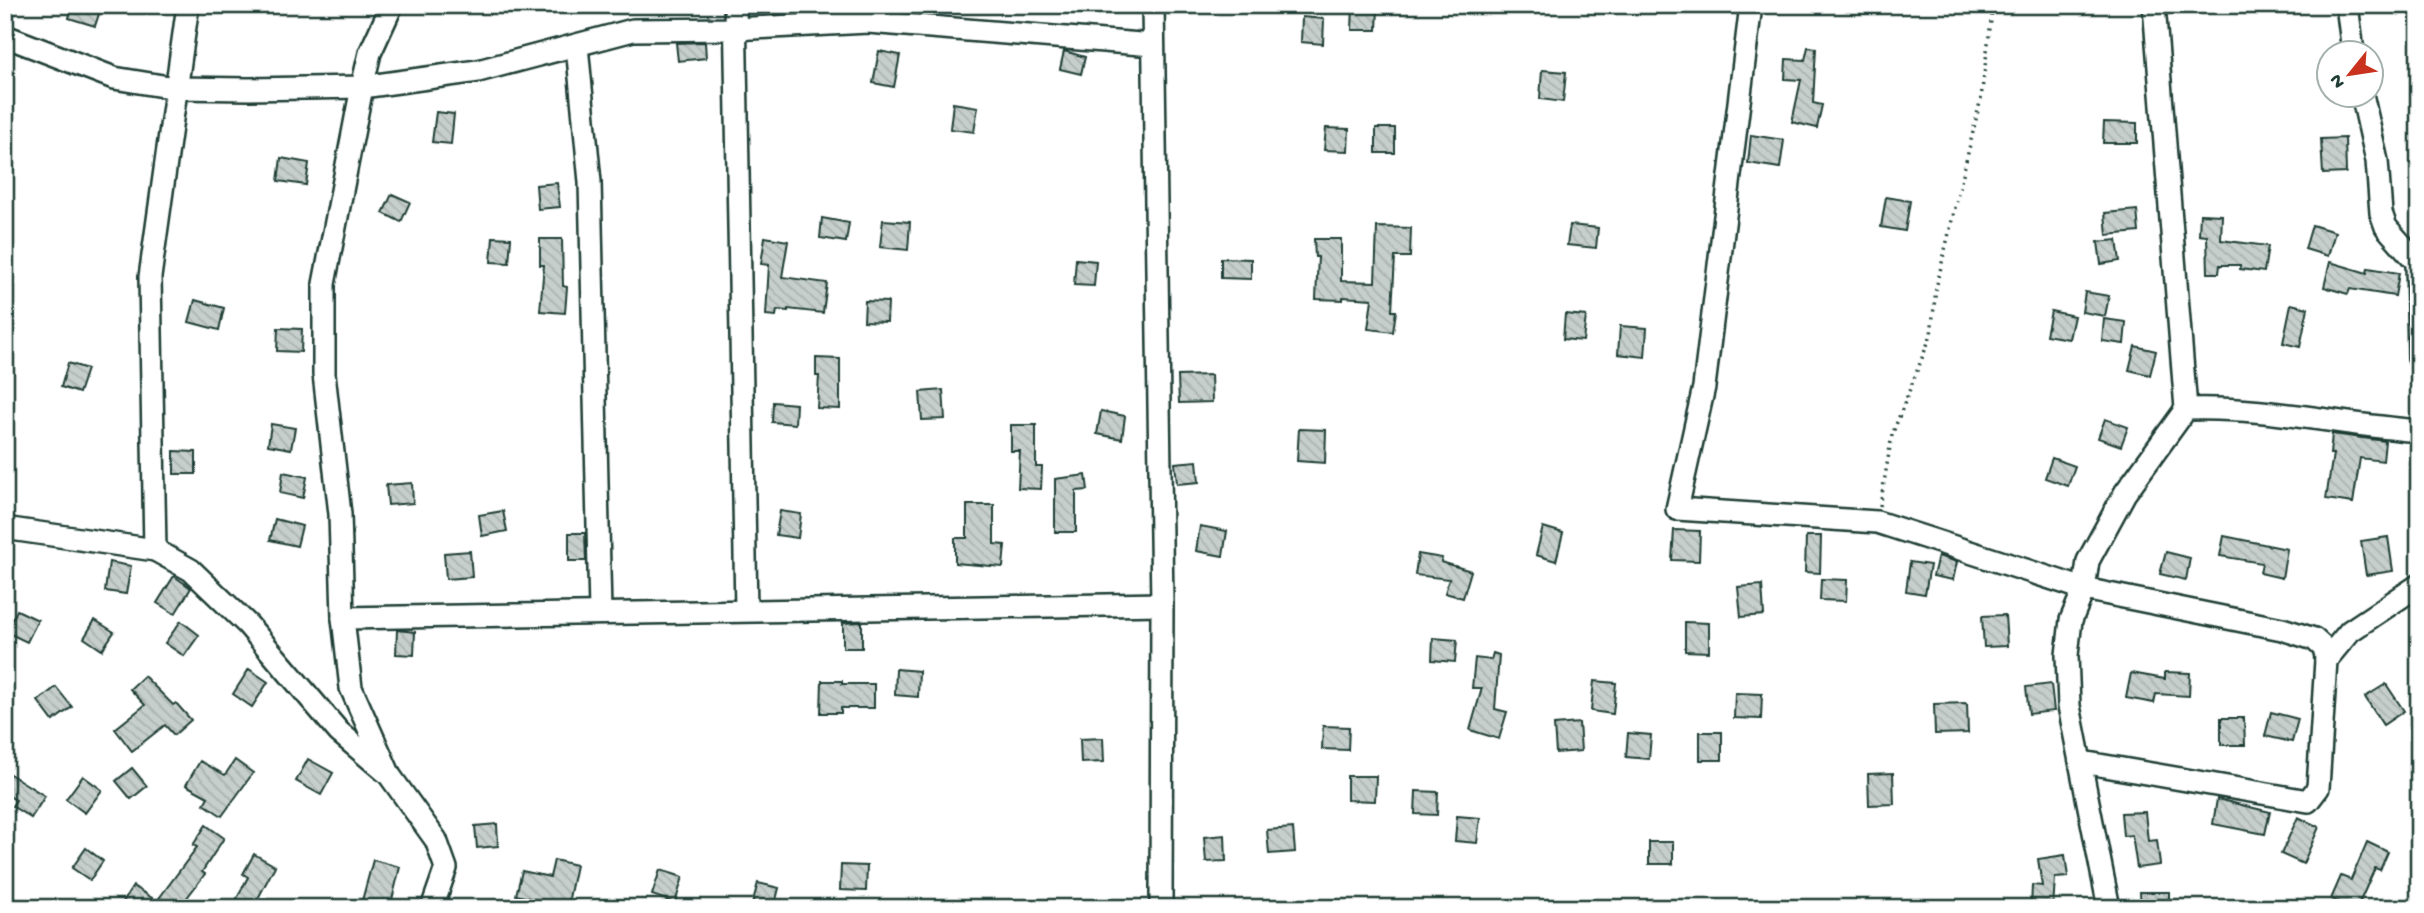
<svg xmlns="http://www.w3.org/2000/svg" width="2424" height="913" font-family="'Gochi Hand',sans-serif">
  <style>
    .building { fill: url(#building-back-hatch); stroke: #1f3d34; stroke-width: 2 }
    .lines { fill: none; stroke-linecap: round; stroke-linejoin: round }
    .minor-casing { stroke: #1f3d34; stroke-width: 26 }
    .path { stroke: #1f3d34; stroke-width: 3.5; stroke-dasharray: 2 5; stroke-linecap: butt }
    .minor { stroke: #fff; stroke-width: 21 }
  </style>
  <defs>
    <pattern id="building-back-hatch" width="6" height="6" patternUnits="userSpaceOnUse" patternTransform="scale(1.75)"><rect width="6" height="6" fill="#c7cfcc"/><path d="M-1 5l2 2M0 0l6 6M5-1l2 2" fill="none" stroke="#aab3b0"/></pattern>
  </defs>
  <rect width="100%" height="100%" fill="#fff"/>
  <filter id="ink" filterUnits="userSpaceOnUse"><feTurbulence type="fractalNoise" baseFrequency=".0143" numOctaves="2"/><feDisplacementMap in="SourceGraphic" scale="14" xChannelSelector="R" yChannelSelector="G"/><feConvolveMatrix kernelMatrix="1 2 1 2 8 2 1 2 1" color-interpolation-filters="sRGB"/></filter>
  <g filter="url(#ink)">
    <g class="building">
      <path d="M72 5H102L95 26 69 18Z"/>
      <path d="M1353 6 1378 8 1377 30H1352Z"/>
      <path d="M1302 17 1324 19 1323 44 1301 42Z"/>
      <path d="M705 42 706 58 678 61 676 43Z"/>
      <path d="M1808 47 1816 48 1813 103 1822 105 1817 128 1792 122 1801 80 1785 79 1786 59 1805 60Z"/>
      <path d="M879 51 900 55 894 87 873 83Z"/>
      <path d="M1064 51 1085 57 1081 74 1060 69Z"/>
      <path d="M1542 70 1566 72 1563 102 1540 99Z"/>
      <path d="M953 103 978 107 974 132 950 129Z"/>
      <path d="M436 112 454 114 451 144 432 142Z"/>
      <path d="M2104 122 2137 123V143H2103Z"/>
      <path d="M1326 128 1349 129 1348 151 1324 150Z"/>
      <rect x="1376" y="128" width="19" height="25"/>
      <path d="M1751 135 1784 140 1780 168 1748 163Z"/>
      <path d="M2345 138 2346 173 2323 174 2321 139Z"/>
      <path d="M281 158 309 163 306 185 278 181Z"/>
      <path d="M557 183 560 207 538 209 536 185Z"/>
      <path d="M392 194 410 202 401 222 383 213Z"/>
      <path d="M1886 197 1910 201 1905 231 1881 227Z"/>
      <path d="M2137 210 2139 232 2107 235 2105 213Z"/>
      <path d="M2200 214 2222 215 2221 240 2268 246 2264 272 2240 269V265H2220L2219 273H2208L2207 236 2199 235Z"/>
      <path d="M822 218 849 223 846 242 820 238Z"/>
      <path d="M883 220 910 222 908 250 880 247Z"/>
      <path d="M1570 225 1598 228 1596 248 1567 245Z"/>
      <path d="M2312 225 2335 232 2328 256 2305 249Z"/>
      <path d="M1377 227 1411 228 1410 257H1395L1392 311H1396L1393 332 1368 329 1372 299 1343 297V300L1316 299 1318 257H1315L1314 239H1341V281L1375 282Z"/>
      <path d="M493 237 511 238 509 263 491 262Z"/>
      <path d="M765 237 788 241 782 277 827 283 823 313 788 309V311L777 310 776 316 766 315 769 265 761 264Z"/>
      <path d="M540 239H562L563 286 567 287 565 313 540 311 544 265H540Z"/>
      <path d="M2117 240 2120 261 2101 264 2098 242Z"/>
      <path d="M1221 258 1251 259V279L1221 278Z"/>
      <path d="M1076 259 1096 261 1094 286 1074 285Z"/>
      <path d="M2330 262 2367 273 2368 268 2399 273 2395 296 2350 289 2348 294 2324 287Z"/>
      <path d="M2085 292 2109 296 2105 316 2082 312Z"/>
      <path d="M195 300 224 308 219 330 189 322Z"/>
      <path d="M865 301 888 302 887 322 864 321Z"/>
      <path d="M2291 304 2308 308 2300 347 2283 343Z"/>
      <path d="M2051 311 2074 316 2069 339 2046 335Z"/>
      <path d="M1565 314 1586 316 1583 341 1563 339Z"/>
      <path d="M2104 319 2126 322 2124 344 2102 341Z"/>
      <path d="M1620 326 1647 328 1645 357 1618 354Z"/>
      <path d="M278 328 302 329 301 352 277 351Z"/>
      <path d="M2135 346 2156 351 2150 375 2129 370Z"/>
      <path d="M816 358 840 359V409L817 408 819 376H816Z"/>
      <path d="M68 363 87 369 79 393 61 387Z"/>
      <path d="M1211 375 1212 402 1179 403 1178 376Z"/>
      <path d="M943 390 945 419 922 420 920 392Z"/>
      <path d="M773 402 796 404 795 424 772 422Z"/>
      <path d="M1101 411 1125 416 1122 439 1097 434Z"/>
      <path d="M2105 419 2128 427 2121 446 2098 438Z"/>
      <path d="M271 424 295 428 291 449 268 445Z"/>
      <path d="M1011 425H1036V467H1042L1041 489 1018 488 1020 451H1011Z"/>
      <path d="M1299 429 1326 430 1325 463 1297 461Z"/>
      <path d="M2332 434 2385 441 2383 461 2360 458 2353 503 2326 499 2333 454H2330Z"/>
      <path d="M174 451 196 452V474H174Z"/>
      <path d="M2052 458 2075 466 2068 486 2045 478Z"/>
      <path d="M1197 461 1199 482 1177 484 1175 463Z"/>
      <path d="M283 472 307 477 303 498 280 493Z"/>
      <path d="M1086 475 1088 490 1076 491V532H1055V479Z"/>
      <path d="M412 483 413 503 388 505 386 485Z"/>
      <path d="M967 505H994V544L1005 545 1003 567 955 563V538H967Z"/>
      <path d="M503 511 507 531 482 536 479 515Z"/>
      <path d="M780 511 801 514 798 538 776 535Z"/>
      <path d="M275 519 302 526 297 546 270 540Z"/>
      <path d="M1200 526 1227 531 1223 556 1196 551Z"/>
      <path d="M1543 527 1563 533 1556 561 1536 555Z"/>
      <path d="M1674 530 1700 531 1699 561 1672 560Z"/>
      <path d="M569 533H585L586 561H569Z"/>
      <path d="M1806 536H1821L1820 573 1805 572Z"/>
      <path d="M2224 536 2287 549 2282 578 2260 573 2262 563 2220 556Z"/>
      <path d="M2388 537 2393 571 2366 575 2361 541Z"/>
      <path d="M470 551 472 577 446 579 444 553Z"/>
      <path d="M2166 552 2190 558 2186 580 2160 574Z"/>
      <path d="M1418 554 1442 558 1441 562 1471 571 1463 598 1445 593 1449 579 1415 575Z"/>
      <path d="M1938 556 1957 562 1953 580 1933 576Z"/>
      <path d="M109 562 131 566 126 594 105 591Z"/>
      <path d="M1910 562 1930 565 1925 594 1906 591Z"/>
      <path d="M174 576 191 588 175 614 157 603Z"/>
      <path d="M1821 579 1847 580 1846 601 1820 600Z"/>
      <path d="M1762 585 1764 615 1741 617 1738 587Z"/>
      <path d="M17 610 38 620 27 642 6 632Z"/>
      <path d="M2005 615 2007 646 1984 647 1982 616Z"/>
      <path d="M95 620 114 632 102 650 84 638Z"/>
      <path d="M181 621 199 635 184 656 165 643Z"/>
      <path d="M862 622V648H843V623Z"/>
      <path d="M1685 622 1709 623V652L1685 651Z"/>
      <path d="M397 630 415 632 414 655 396 654Z"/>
      <path d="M1433 638 1457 640 1455 662 1432 660Z"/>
      <path d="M1493 653 1499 655 1495 709 1507 712 1499 739 1470 730 1482 688H1472L1475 658 1491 660Z"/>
      <path d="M249 669 268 682 252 707 233 694Z"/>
      <path d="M896 669 919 671 918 697 895 695Z"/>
      <path d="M2165 672 2190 673 2189 696 2156 694 2154 703 2126 698 2131 673 2165 679Z"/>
      <path d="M144 676 173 705 176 703 191 720 174 735 165 725 132 751 115 729 145 705 130 689Z"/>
      <path d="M822 681H842V684H874V708H841V713H821Z"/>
      <path d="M1594 681 1616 683 1613 714 1591 711Z"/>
      <path d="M2051 684 2054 711 2029 714 2026 687Z"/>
      <path d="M2386 684 2404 711 2383 725 2365 697Z"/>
      <path d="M56 687 72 707 53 721 38 701Z"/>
      <path d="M1735 693 1762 694 1761 719 1734 718Z"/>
      <path d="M1967 703 1968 733 1935 734 1934 704Z"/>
      <path d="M2271 712 2298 719 2292 742 2265 736Z"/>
      <path d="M2221 718H2244L2245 745H2221Z"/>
      <path d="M1579 723 1581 751 1556 753 1554 725Z"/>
      <path d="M1323 726 1349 727 1348 750 1322 749Z"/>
      <rect x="1700" y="732" width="22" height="28"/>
      <path d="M1628 733 1651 735 1649 759 1626 757Z"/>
      <path d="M1103 738 1104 762 1081 763 1080 739Z"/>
      <path d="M308 759 333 773 321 795 296 781Z"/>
      <path d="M235 760 253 773 222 816 204 804 208 797 186 785 200 761 225 775Z"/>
      <path d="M132 768 147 786 131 799 116 781Z"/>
      <path d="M5 771 45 796 31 818 12 806 16 800 5 794Z"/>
      <path d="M1893 773 1894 804 1869 805 1868 774Z"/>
      <path d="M83 776 102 790 85 813 66 799Z"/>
      <path d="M1347 776H1376L1375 801 1347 800Z"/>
      <path d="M1416 791 1438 792 1437 815 1415 814Z"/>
      <path d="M2217 799 2270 812 2265 834 2213 824Z"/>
      <path d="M2145 812 2148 841 2157 840 2160 865 2137 868 2132 835 2123 836 2121 813Z"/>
      <path d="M1457 816 1480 818 1477 843 1455 841Z"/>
      <path d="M2298 817 2319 827 2303 864 2281 854Z"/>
      <path d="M497 824 498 846 477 848 475 826Z"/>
      <path d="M206 825 224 838 202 872 205 874 179 908H119L133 886 157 901 197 847 193 845Z"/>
      <path d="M1293 828 1295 852 1269 854 1267 830Z"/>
      <path d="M1225 835 1226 861 1206 862 1204 837Z"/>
      <rect x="1649" y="842" width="24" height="22"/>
      <path d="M2367 842 2388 852 2380 870 2375 868 2357 908H2351L2331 899 2341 876 2351 880Z"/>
      <path d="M86 848 103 861 90 880 72 868Z"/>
      <path d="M254 854 275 866 253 908H232L248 877 243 874Z"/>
      <path d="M2065 855 2068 877 2055 878 2053 908H2031L2032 885 2042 886 2038 859Z"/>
      <path d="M373 860 400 867 390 908H360Z"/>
      <path d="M554 860 576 865 567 908H546L547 902 516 895 522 871 550 877Z"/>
      <path d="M841 865 867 866 866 891 840 890Z"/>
      <path d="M660 870 683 877 675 903 652 895Z"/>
      <path d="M758 883 779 888 774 908H751Z"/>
      <path d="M2140 892H2169V908H2141Z"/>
    </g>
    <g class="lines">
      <defs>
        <g id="minor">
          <path d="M392 5 370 53 362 87 324 284V374L340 514 343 618 351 688 390 776 436 840 446 868 432 908"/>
          <path d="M735 5 746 610"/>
          <path d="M1153 5 1162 604 1161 908"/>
          <path d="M1751 5 1704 387 1677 509 1877 522 2084 589 2282 629 2314 639 2325 649 2326 660 2318 788 2308 801 2082 762"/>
          <path d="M2154 5 2186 409"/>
          <path d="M2347 5 2353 52"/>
          <path d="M5 36 114 78 175 88 249 89 362 87 478 71 633 30 734 29 868 22 1153 45"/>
          <path d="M577 46 590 182 600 612"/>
          <path d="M2362 94 2377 161 2381 213 2386 227 2417 262 2419 358"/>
          <path d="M5 526 11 529 155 550 191 570 248 625 339 732 386 772"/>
          <path d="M155 550 150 277 188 5"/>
          <path d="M343 618 1162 604"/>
          <path d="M2326 660 2350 631 2419 585"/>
          <path d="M2109 908 2069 706 2067 655 2071 620 2084 589 2088 561 2125 493 2186 409C2264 406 2341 425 2419 431"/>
        </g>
      </defs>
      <use href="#minor" class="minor-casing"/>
      <path class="path" d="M1880 506 1892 435 1931 335 1936 288 1981 98 1993 5"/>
      <use href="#minor" class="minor"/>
    </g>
  </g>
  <rect width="2424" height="913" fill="none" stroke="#fff" stroke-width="28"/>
  <rect x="14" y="14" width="2396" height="885" fill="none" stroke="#1f3d34" stroke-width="2.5" filter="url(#ink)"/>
  <g transform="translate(2350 74) rotate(240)"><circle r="33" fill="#ffffff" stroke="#a5b1ae" stroke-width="2"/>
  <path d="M0-5L12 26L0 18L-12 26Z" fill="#c8321e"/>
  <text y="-10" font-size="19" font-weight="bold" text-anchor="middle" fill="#1f3d34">N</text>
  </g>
</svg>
